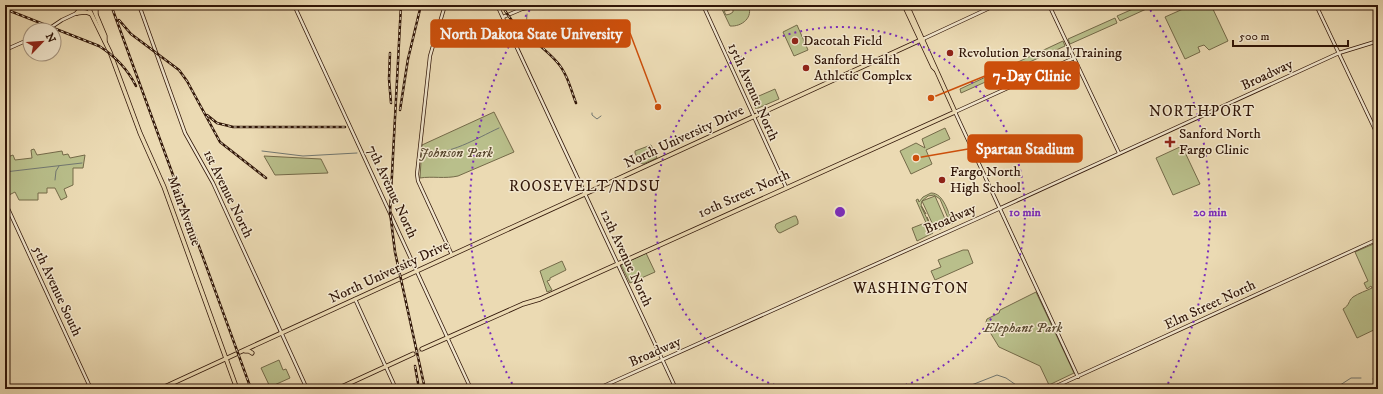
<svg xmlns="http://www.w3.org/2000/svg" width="1383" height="394" font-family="'IM FELL DW Pica',serif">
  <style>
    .green { fill: #b9bf8b; stroke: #746a49; fill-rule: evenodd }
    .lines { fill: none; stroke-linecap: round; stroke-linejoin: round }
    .stream { stroke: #717771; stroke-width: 1 }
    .primary-tunnel { stroke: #c6b391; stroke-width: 3.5; stroke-dasharray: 3.5 2; stroke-linecap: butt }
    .secondary-casing { stroke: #301507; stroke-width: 4 }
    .primary-casing { stroke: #301507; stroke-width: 5 }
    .secondary { stroke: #f2e7ce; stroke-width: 2.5 }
    .primary { stroke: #ebdab3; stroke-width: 3.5 }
    .rail-casing { stroke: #301507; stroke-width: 2.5 }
    .rail { stroke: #f2e7ce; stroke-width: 1; stroke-dasharray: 3; stroke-linecap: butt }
    .ring { fill: none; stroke: #7b2cbf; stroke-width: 2; stroke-dasharray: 2 4 }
    .poi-dot { fill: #8f2418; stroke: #f2e7ce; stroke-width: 1.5 }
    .labels { text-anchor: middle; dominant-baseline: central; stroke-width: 3; stroke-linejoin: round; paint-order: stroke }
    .poi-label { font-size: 14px; fill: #301507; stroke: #f2e7ce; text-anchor: start }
    .street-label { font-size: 14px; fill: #301507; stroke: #f2e7ce }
    .park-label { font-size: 14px; font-style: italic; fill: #59482f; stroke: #f2e7ce }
    .neighbourhood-label { font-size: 15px; letter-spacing: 1px; fill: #301507; stroke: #f2e7ce }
    .centre { fill: #7b2cbf; stroke: #f2e7ce; stroke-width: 2 }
    .ring-label { font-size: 12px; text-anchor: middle; font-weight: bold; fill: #7b2cbf; stroke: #f2e7ce; stroke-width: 3; stroke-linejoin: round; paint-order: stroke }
    .leader { fill: none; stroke: #cc4f0b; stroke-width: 1.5 }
    .callout-dot { fill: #cc4f0b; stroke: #f2e7ce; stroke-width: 1.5 }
    .callout { fill: #cc4f0b; stroke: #cc4f0b; stroke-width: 1.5 }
    .callout-label { font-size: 15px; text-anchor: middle; font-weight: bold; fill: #fff }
  </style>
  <rect width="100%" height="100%" fill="#ebdab3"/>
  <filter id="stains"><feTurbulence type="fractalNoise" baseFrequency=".005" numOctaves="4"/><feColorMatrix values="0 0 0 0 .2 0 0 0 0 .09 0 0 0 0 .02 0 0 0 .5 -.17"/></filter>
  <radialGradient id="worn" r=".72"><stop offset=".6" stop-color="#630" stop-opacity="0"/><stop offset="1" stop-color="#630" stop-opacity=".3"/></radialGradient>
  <g class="green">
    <path d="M720 5 730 6V10L724 11 726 15 730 14 733 12V5H748C754 17 742 27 730 26Z"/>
    <path d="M1142 5H1155L1120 21 1117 16Z"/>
    <path d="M1192 5H1211L1228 41 1209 50 1204 45 1198 47 1200 52 1185 59 1165 17Z"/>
    <path d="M1115 18 1117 23 1070 44 1068 39Z"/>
    <path d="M797 25 808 50 794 56 783 32Z"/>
    <path d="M1063 41 1065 46 961 93 960 89Z"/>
    <path d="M775 89 779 99 756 109 752 99Z"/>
    <path d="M494 112 514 152 458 176C445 179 432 176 420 178L422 145Z"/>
    <path d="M945 128 950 139 926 150 932 164 911 174 900 151 916 143 925 148 922 139Z"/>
    <path d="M651 145 657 158 643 164 640 163 635 153V151Z"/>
    <path d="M1182 146 1200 184 1173 195 1156 158Z"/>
    <path d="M34 149 37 155 62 151 63 155 68 154 70 158 85 155 83 168H73V185L64 189 67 197 61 200 55 188H47V193H38V200H19L15 192 5 197V158L13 155 15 160 32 158 31 150Z"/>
    <path d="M264 156 321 159 328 173 275 175Z"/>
    <path d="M931 193C944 193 948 213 953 223L951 224 950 221C945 228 938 232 930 229L933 233 917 241 912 228 925 223 927 225 916 200 918 199 919 202 923 197ZM934 195 940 199 948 218 945 224 943 221 936 224 938 228 931 227 927 217 930 225 921 206 926 214 921 205 922 201 933 225 945 219 935 196 922 201 928 196Z"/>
    <path d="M794 216H796L798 221V224L780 233 778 232 775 227 776 224Z"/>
    <path d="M1378 242V328L1357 338 1343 309C1350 305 1348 301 1353 297 1359 293 1366 291 1372 288L1371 286 1367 289 1364 283 1368 281 1355 252Z"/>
    <path d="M963 250H968L973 263 935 280 931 271 941 267 938 260Z"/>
    <path d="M646 253 655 272 630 283 621 265Z"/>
    <path d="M562 261 566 270 550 278V280L547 281 552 290 547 292 540 271Z"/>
    <path d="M1036 292 1074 373 1049 385 1040 366 999 347 988 329 986 322 987 319 999 313 1000 310Z"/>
    <path d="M279 360 283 370 286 369 290 378 270 387 261 368Z"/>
  </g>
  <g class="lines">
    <g class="stream">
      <path d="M526 31 527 14"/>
      <path d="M592 113V115L597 119 601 116"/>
      <path d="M262 151 303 156 357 153"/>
      <path d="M423 153C451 155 475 139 499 128"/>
      <path d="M5 172 82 163"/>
      <path d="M55 180 56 171 59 166"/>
      <path d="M1373 379 1378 380"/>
      <path d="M965 389 969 386 997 375 1006 378 1022 389"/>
      <path d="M1334 389 1351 378H1361"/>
    </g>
    <path class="primary-tunnel" d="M413 354 422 349"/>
    <defs>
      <g id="secondary">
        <path d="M139 5 185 133 213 183 307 389"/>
        <path d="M294 5 471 389"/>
        <path d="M445 5 430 56 417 174 418 181 452 255"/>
        <path d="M497 5 676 389"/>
        <path d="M703 5 786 187"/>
        <path d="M1049 5 1119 153"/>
        <path d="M1316 5 1378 136"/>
        <path d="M503 17 522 9 541 5"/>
        <path d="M47 30 62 20 94 5"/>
        <path d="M923 39 996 5"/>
        <path d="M5 50 30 39"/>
        <path d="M1074 58 955 112 1078 377"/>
        <path d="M5 202 91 389"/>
        <path d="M355 299 396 389"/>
        <path d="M597 389 981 217 1339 53 1378 41"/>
        <path d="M1050 389 1378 239"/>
      </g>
      <g id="primary">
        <path d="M87 5 110 52 140 133 164 187 237 389"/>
        <path d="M92 5 105 36V41"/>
        <path d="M904 5 933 67 935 69"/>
        <path d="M77 13 86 12 91 14"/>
        <path d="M77 13 84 5"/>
        <path d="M96 13V8L98 5"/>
        <path d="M422 349 523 304 540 299 955 112 907 5"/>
        <path d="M245 351H249L252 353"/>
        <path d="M240 352 923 39"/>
        <path d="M160 389 236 354"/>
        <path d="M337 389 413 354"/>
      </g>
    </defs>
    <use href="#secondary" class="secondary-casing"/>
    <use href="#primary" class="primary-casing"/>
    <use href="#secondary" class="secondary"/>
    <use href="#primary" class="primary"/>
    <defs>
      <g id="rail">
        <path d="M111 5 251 389"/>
        <path d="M401 5 390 212 395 252 425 389"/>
        <path d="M502 5C515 32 539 41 557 62 567 73 571 90 576 103"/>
        <path d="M5 9 99 46C115 56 127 68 136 86"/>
        <path d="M119 20 131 34 179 70 187 81 220 142 266 178"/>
        <path d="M390 53 389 79 391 103"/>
        <path d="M400 110 408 59 421 5"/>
        <path d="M207 115 217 123 233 127H345"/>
        <path d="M415 366 418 383"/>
      </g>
    </defs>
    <use href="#rail" class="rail-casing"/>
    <use href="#rail" class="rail"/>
  </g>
  <g class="ring">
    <path d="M786 389A185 185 0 1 1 894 389"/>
    <path d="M515 389A370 370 0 0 1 533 5M1147 5A370 370 0 0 1 1165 389"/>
  </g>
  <g class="poi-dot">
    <circle cx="795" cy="41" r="4"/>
    <circle cx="950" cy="53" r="4"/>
    <circle cx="806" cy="68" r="4"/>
    <path d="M1168 136h4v4h4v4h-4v4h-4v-4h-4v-4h4z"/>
    <circle cx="942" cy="180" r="4"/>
  </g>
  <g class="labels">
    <g class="poi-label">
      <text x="803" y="41">Dacotah Field</text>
      <text x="958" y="53">Revolution Personal Training</text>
      <text x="814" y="60">Sanford Health<tspan x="814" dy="16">Athletic Complex</tspan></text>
      <text x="1179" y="134">Sanford North<tspan x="1179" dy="16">Fargo Clinic</tspan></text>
      <text x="950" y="172">Fargo North<tspan x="950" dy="16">High School</tspan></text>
    </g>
    <g class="street-label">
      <text transform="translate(1267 75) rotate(-25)">Broadway</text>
      <text transform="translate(753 92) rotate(66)">15th Avenue North</text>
      <text transform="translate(684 137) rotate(-25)">North University Drive</text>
      <text transform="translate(392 192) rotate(65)">7th Avenue North</text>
      <text transform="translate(228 194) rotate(64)">1st Avenue North</text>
      <text transform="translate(744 194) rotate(-24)">10th Street North</text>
      <text transform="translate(184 211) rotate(70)">Main Avenue</text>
      <text transform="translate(950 219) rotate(-24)">Broadway</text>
      <text transform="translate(626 258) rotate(65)">12th Avenue North</text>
      <text transform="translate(389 272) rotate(-25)">North University Drive</text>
      <text transform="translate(57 291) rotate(65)">5th Avenue South</text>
      <text transform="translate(1210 305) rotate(-25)">Elm Street North</text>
      <text transform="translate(655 352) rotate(-24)">Broadway</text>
    </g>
    <g class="park-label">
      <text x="456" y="153">Johnson Park</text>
      <text x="1023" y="328">Elephant Park</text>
    </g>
    <g class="neighbourhood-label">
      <text x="1202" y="111">NORTHPORT</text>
      <text x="585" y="186">ROOSEVELT/NDSU</text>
      <text x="911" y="288">WASHINGTON</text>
    </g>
  </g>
  <circle cx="840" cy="212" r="6" class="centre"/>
  <g class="ring-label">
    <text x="1025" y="216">10 min</text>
    <text x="1210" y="216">20 min</text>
  </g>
  <path class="leader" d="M658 107L630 33M931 98L985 76M916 158L968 149"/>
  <g class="callout-dot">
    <circle cx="658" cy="107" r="4"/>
    <circle cx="931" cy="98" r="4"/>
    <circle cx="916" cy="158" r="4"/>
  </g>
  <g class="callout">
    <rect x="431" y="20" width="199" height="27" rx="4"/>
    <rect x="985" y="62" width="94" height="27" rx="4"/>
    <rect x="968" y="135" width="114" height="27" rx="4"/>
  </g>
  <g class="callout-label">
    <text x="531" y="39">North Dakota State University</text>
    <text x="1032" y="81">7-Day Clinic</text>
    <text x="1025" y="154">Spartan Stadium</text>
  </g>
  <rect width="1383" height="394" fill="none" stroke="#ebdab3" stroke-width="20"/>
  <rect x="6" y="6" width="1371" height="382" fill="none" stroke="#301507" stroke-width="2"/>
  <rect x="10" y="10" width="1363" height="374" fill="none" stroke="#301507"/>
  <g transform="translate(42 42) rotate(65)"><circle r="19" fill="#f2e7ce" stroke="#a4937e"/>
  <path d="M0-3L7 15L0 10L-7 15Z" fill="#8f2418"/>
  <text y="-6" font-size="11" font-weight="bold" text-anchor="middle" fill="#301507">N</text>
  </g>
  <path d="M1233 40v6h115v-6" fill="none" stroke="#301507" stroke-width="2"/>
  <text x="1239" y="40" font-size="12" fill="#301507" stroke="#f2e7ce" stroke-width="3" paint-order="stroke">500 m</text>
  <rect width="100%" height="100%" filter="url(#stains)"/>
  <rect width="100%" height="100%" fill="url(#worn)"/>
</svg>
